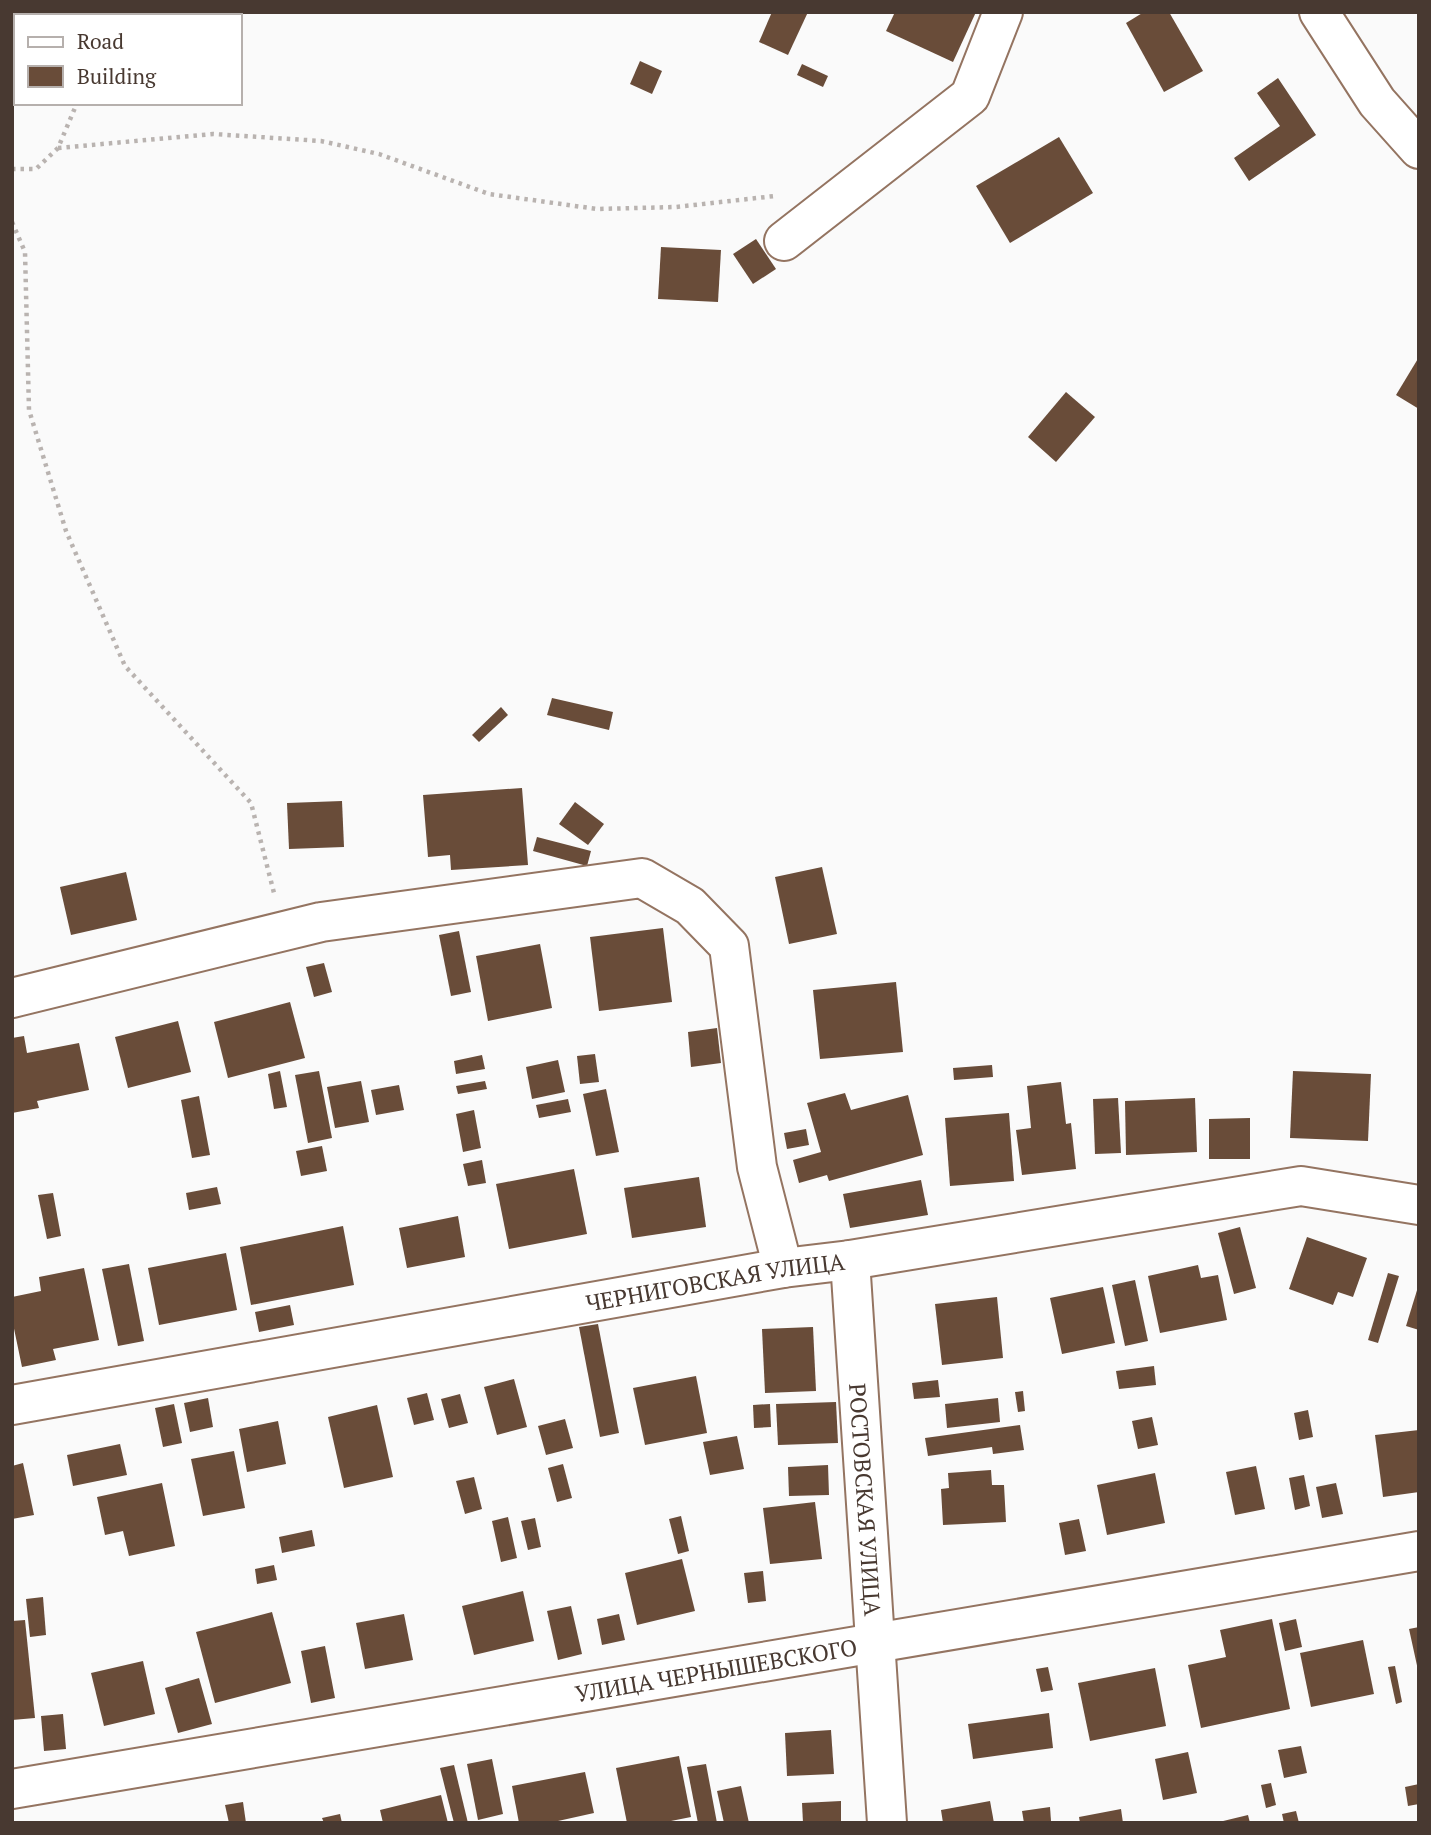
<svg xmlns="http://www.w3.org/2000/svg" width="1431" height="1835" font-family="'PT Serif',serif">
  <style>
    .building { fill: #694c39 }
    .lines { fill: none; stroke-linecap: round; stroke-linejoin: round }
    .minor-casing { stroke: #947461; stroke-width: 42 }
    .path { stroke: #b9b3b0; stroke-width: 4.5; stroke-dasharray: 3.5 5; stroke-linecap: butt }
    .minor { stroke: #fff; stroke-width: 38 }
    .labels { text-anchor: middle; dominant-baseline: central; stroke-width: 7; stroke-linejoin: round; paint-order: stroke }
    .street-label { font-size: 23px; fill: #483931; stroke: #fff }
  </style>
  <rect width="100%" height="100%" fill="#fafafa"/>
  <g class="building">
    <path d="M772 12H808L788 55 759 42Z"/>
    <path d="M895 12H976L953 62 886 31Z"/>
    <path d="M1144 12H1169L1203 71 1164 92 1126 23Z"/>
    <path d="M640 61 662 71 652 94 630 84Z"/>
    <path d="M802 64 828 76 823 87 797 75Z"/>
    <path d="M1278 78 1316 135 1249 181 1234 158 1280 126 1257 93Z"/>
    <path d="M1059 137 1093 193 1010 243 976 186Z"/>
    <path d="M756 239 776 269 753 284 733 254Z"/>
    <path d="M661 247 721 250 718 302 658 299Z"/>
    <path d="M1419 357V409L1396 395Z"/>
    <path d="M1066 392 1095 417 1056 462 1028 437Z"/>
    <path d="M552 698 613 712 609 730 547 715Z"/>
    <path d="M501 707 508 715 479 742 472 735Z"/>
    <path d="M522 788 528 865 451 870 450 855 428 857 423 795Z"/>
    <path d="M342 801 344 847 289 849 287 803Z"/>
    <path d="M575 802 604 824 588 845 559 824Z"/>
    <path d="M537 837 591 851 587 866 533 851Z"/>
    <path d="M822 867 837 934 789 944 775 877Z"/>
    <path d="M126 872 137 920 71 935 60 887Z"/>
    <path d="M663 928 672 1002 599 1011 590 937Z"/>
    <path d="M459 931 471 992 451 996 439 935Z"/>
    <path d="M540 944 552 1008 488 1021 476 956Z"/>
    <path d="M324 963 332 992 314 997 306 967Z"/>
    <path d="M896 982 903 1052 820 1059 813 990Z"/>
    <path d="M290 1002 305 1058 228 1078 214 1022Z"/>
    <path d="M178 1021 191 1072 128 1088 115 1037Z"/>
    <path d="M717 1028 721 1063 691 1067 688 1032Z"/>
    <path d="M24 1036 27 1053 79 1043 89 1090 37 1101 39 1108 12 1113V1038Z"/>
    <path d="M595 1054 599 1082 580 1084 577 1056Z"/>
    <path d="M482 1055 485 1069 456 1074 454 1061Z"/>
    <path d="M558 1060 565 1092 532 1099 526 1067Z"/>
    <path d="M992 1065 993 1077 954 1080 953 1068Z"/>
    <path d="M280 1071 287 1107 274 1109 268 1074Z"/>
    <path d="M319 1071 332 1138 308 1143 295 1075Z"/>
    <path d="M1293 1071 1371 1074 1368 1141 1290 1138Z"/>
    <path d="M361 1081 369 1122 335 1128 327 1087Z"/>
    <path d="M485 1081 487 1089 458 1094 456 1086Z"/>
    <path d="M1061 1082 1066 1124 1071 1123 1076 1169 1022 1175 1016 1130 1031 1128 1027 1086Z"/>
    <path d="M399 1085 404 1110 376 1115 371 1090Z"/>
    <path d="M606 1089 619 1152 596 1156 583 1094Z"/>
    <path d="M845 1093 851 1110 908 1095 923 1155 829 1181 827 1175 799 1183 793 1160 821 1152 807 1103Z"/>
    <path d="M199 1096 210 1155 192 1158 181 1100Z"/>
    <path d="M1118 1098 1121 1153 1095 1154 1093 1099Z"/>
    <path d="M1195 1098 1197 1152 1126 1155 1125 1101Z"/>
    <path d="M568 1099 571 1112 539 1118 536 1105Z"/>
    <path d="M474 1110 481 1148 463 1152 456 1114Z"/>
    <path d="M1009 1113 1014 1181 950 1186 945 1118Z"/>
    <path d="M1250 1118V1159H1209V1119Z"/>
    <path d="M806 1129 809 1145 787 1149 784 1133Z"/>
    <path d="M322 1146 327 1171 301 1176 296 1151Z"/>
    <path d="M482 1160 486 1183 468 1186 463 1164Z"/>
    <path d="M574 1169 587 1234 509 1249 496 1184Z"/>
    <path d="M699 1177 706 1227 632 1238 624 1188Z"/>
    <path d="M921 1180 928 1215 850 1228 843 1194Z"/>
    <path d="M217 1187 221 1204 189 1210 186 1193Z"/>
    <path d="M53 1193 61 1236 47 1239 38 1195Z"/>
    <path d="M458 1216 465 1257 407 1268 399 1228Z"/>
    <path d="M343 1226 354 1285 251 1305 240 1247Z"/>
    <path d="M1240 1227 1256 1288 1234 1294 1218 1233Z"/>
    <path d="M1307 1237 1367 1258 1353 1297 1338 1292 1333 1305 1289 1289Z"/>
    <path d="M226 1253 237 1310 159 1325 148 1268Z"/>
    <path d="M129 1264 144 1341 118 1346 102 1269Z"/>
    <path d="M1198 1265 1201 1278 1218 1275 1227 1320 1160 1333 1148 1276Z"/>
    <path d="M84 1268 99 1340 53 1349 56 1360 22 1367 12 1319V1297L41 1291 39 1277Z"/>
    <path d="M1388 1273 1399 1276 1378 1343 1368 1340Z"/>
    <path d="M1135 1280 1148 1341 1125 1346 1112 1285Z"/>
    <path d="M1103 1287 1115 1343 1062 1354 1050 1298Z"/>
    <path d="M1418 1287H1419V1330L1406 1326Z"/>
    <path d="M997 1297 1003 1358 942 1365 935 1304Z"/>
    <path d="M290 1305 294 1325 259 1332 255 1312Z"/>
    <path d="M598 1324 619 1433 600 1437 579 1327Z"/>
    <path d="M813 1327 816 1391 765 1393 762 1329Z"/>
    <path d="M1154 1366 1156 1385 1119 1389 1116 1371Z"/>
    <path d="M696 1376 707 1433 645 1445 633 1388Z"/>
    <path d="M514 1379 527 1427 497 1435 484 1387Z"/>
    <path d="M938 1380 940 1397 914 1399 912 1383Z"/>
    <path d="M1023 1391 1025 1411 1018 1412 1015 1392Z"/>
    <path d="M427 1393 434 1420 414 1425 407 1398Z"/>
    <path d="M460 1394 468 1423 449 1428 441 1399Z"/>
    <path d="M208 1398 213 1427 190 1432 184 1403Z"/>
    <path d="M998 1398 1000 1422 947 1428 945 1404Z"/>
    <path d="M836 1402 838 1443 778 1445 776 1404Z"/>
    <path d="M174 1404 182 1443 163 1447 155 1408Z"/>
    <path d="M770 1404 771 1427 754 1428 753 1405Z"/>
    <path d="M377 1405 393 1477 344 1488 328 1417Z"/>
    <path d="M1308 1410 1313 1437 1299 1440 1294 1413Z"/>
    <path d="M1152 1417 1158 1445 1138 1449 1132 1421Z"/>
    <path d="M565 1419 573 1448 546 1455 538 1426Z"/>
    <path d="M278 1421 286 1464 247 1472 239 1429Z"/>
    <path d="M1020 1425 1024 1450 993 1454 992 1447 928 1456 925 1438Z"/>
    <path d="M1419 1430V1492L1383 1497 1375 1435Z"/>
    <path d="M737 1436 744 1469 710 1475 703 1442Z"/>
    <path d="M120 1444 127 1475 73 1486 67 1455Z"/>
    <path d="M234 1451 245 1508 203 1516 191 1459Z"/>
    <path d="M23 1463 34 1515 12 1519V1466Z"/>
    <path d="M563 1464 572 1498 557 1502 548 1468Z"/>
    <path d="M828 1465 829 1495 789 1496 788 1467Z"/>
    <path d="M1256 1466 1265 1509 1235 1515 1226 1472Z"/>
    <path d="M991 1470 992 1485H1004L1006 1522 943 1525 941 1489 949 1488 948 1473Z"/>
    <path d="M1155 1473 1165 1523 1107 1535 1097 1485Z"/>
    <path d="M1304 1475 1310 1506 1295 1510 1289 1478Z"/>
    <path d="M474 1477 482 1509 465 1514 456 1481Z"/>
    <path d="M162 1483 175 1546 129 1556 123 1531 105 1535 97 1497Z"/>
    <path d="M1336 1483 1343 1514 1322 1518 1316 1487Z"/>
    <path d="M815 1502 822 1559 770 1564 763 1508Z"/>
    <path d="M681 1516 689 1551 678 1554 669 1519Z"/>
    <path d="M508 1517 517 1558 501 1562 492 1521Z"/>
    <path d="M535 1518 541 1547 528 1550 521 1521Z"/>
    <path d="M1079 1519 1086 1551 1065 1555 1059 1523Z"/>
    <path d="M312 1530 315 1546 282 1553 279 1537Z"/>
    <path d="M682 1559 695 1611 637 1625 625 1573Z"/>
    <path d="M274 1565 277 1580 257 1584 255 1569Z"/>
    <path d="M763 1571 766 1601 748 1603 744 1573Z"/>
    <path d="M523 1591 534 1641 474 1655 462 1606Z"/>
    <path d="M43 1597 46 1635 30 1637 26 1599Z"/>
    <path d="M571 1606 582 1654 558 1660 547 1611Z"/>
    <path d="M272 1612 291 1683 215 1703 196 1632Z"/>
    <path d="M404 1614 413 1660 365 1669 356 1623Z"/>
    <path d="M619 1614 625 1640 602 1645 597 1619Z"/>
    <path d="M1272 1619 1290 1709 1201 1728 1188 1665 1226 1657 1220 1630Z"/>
    <path d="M1296 1619 1302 1647 1285 1651 1279 1623Z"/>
    <path d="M25 1620 35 1718 12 1720V1621Z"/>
    <path d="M1419 1627V1670H1418L1409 1629Z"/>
    <path d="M1363 1640 1374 1694 1311 1707 1300 1653Z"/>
    <path d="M325 1646 335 1698 311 1703 301 1651Z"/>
    <path d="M143 1661 155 1714 104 1726 91 1673Z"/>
    <path d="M1395 1666 1402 1702 1396 1704 1388 1667Z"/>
    <path d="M1048 1667 1053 1690 1041 1692 1036 1669Z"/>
    <path d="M1155 1668 1166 1726 1090 1741 1078 1683Z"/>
    <path d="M199 1678 212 1724 178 1733 165 1688Z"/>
    <path d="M1049 1713 1053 1748 973 1759 968 1724Z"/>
    <path d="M63 1714 66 1749 44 1751 41 1716Z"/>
    <path d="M831 1730 834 1774 787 1776 785 1733Z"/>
    <path d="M1301 1746 1307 1773 1284 1778 1278 1750Z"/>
    <path d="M1188 1752 1197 1793 1163 1800 1155 1759Z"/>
    <path d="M679 1756 691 1817 661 1823H627L616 1768Z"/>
    <path d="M492 1759 503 1814 478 1820 467 1764Z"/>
    <path d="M706 1764 717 1823H698L687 1767Z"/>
    <path d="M454 1765 468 1823H454L440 1768Z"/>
    <path d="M585 1772 594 1813 549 1823H519L512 1786Z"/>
    <path d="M1271 1783 1276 1805 1266 1808 1261 1785Z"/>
    <path d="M1419 1784V1804L1408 1806 1405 1787Z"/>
    <path d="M741 1786 749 1823H724L717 1791Z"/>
    <path d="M441 1795 448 1823H383L380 1810Z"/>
    <path d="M841 1801V1823H803L802 1803Z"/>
    <path d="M990 1801 994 1823H943L941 1810Z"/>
    <path d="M243 1802 246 1823H229L225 1805Z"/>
    <path d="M1050 1807 1051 1821 1024 1823 1022 1811Z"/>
    <path d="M1121 1809 1123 1823H1080L1079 1817Z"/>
    <path d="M1296 1811 1299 1823H1284L1282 1814Z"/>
    <path d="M340 1814 342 1823H324L322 1818Z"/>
    <path d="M1248 1815 1250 1823H1219V1822Z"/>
  </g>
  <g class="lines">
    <defs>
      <g id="minor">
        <path d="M1319 12 1377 102 1419 149"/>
        <path d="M784 241 970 96 1003 12"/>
        <path d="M12 998 321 922 642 878 690 906 729 946 757 1167 783 1268"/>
        <path id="s1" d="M850 1260 887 1823"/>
        <path id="s2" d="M12 1405 783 1268 850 1260 1301 1186 1419 1205"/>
        <path id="s3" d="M12 1789 1419 1551"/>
      </g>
    </defs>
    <use href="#minor" class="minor-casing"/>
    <g class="path">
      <path d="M109 16 111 12"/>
      <path d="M58 148 213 134 321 141 379 154 489 194 597 209 676 207 775 196"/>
      <path d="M12 169H36L58 148 77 103"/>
      <path d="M12 222 25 252 29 410 66 531 125 666 251 803 274 893"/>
    </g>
    <use href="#minor" class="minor"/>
  </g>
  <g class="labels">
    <g class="street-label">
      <text stroke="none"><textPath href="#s2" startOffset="714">ЧЕРНИГОВСКАЯ УЛИЦА</textPath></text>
      <text stroke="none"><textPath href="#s1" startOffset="240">РОСТОВСКАЯ УЛИЦА</textPath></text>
      <text stroke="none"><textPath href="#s3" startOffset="714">УЛИЦА ЧЕРНЫШЕВСКОГО</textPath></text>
    </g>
  </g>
  <rect width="1431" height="1835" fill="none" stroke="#483931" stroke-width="28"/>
  <rect x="14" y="14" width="228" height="91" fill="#ffffff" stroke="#b6b0ad" stroke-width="2"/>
  <rect x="28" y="37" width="35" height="10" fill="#ffffff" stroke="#b6b0ad" stroke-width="2"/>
  <text x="77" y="49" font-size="21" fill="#483931">Road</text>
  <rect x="28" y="66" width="35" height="21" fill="#694c39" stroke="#b6b0ad" stroke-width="2"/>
  <text x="77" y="84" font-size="21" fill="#483931">Building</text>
</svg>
